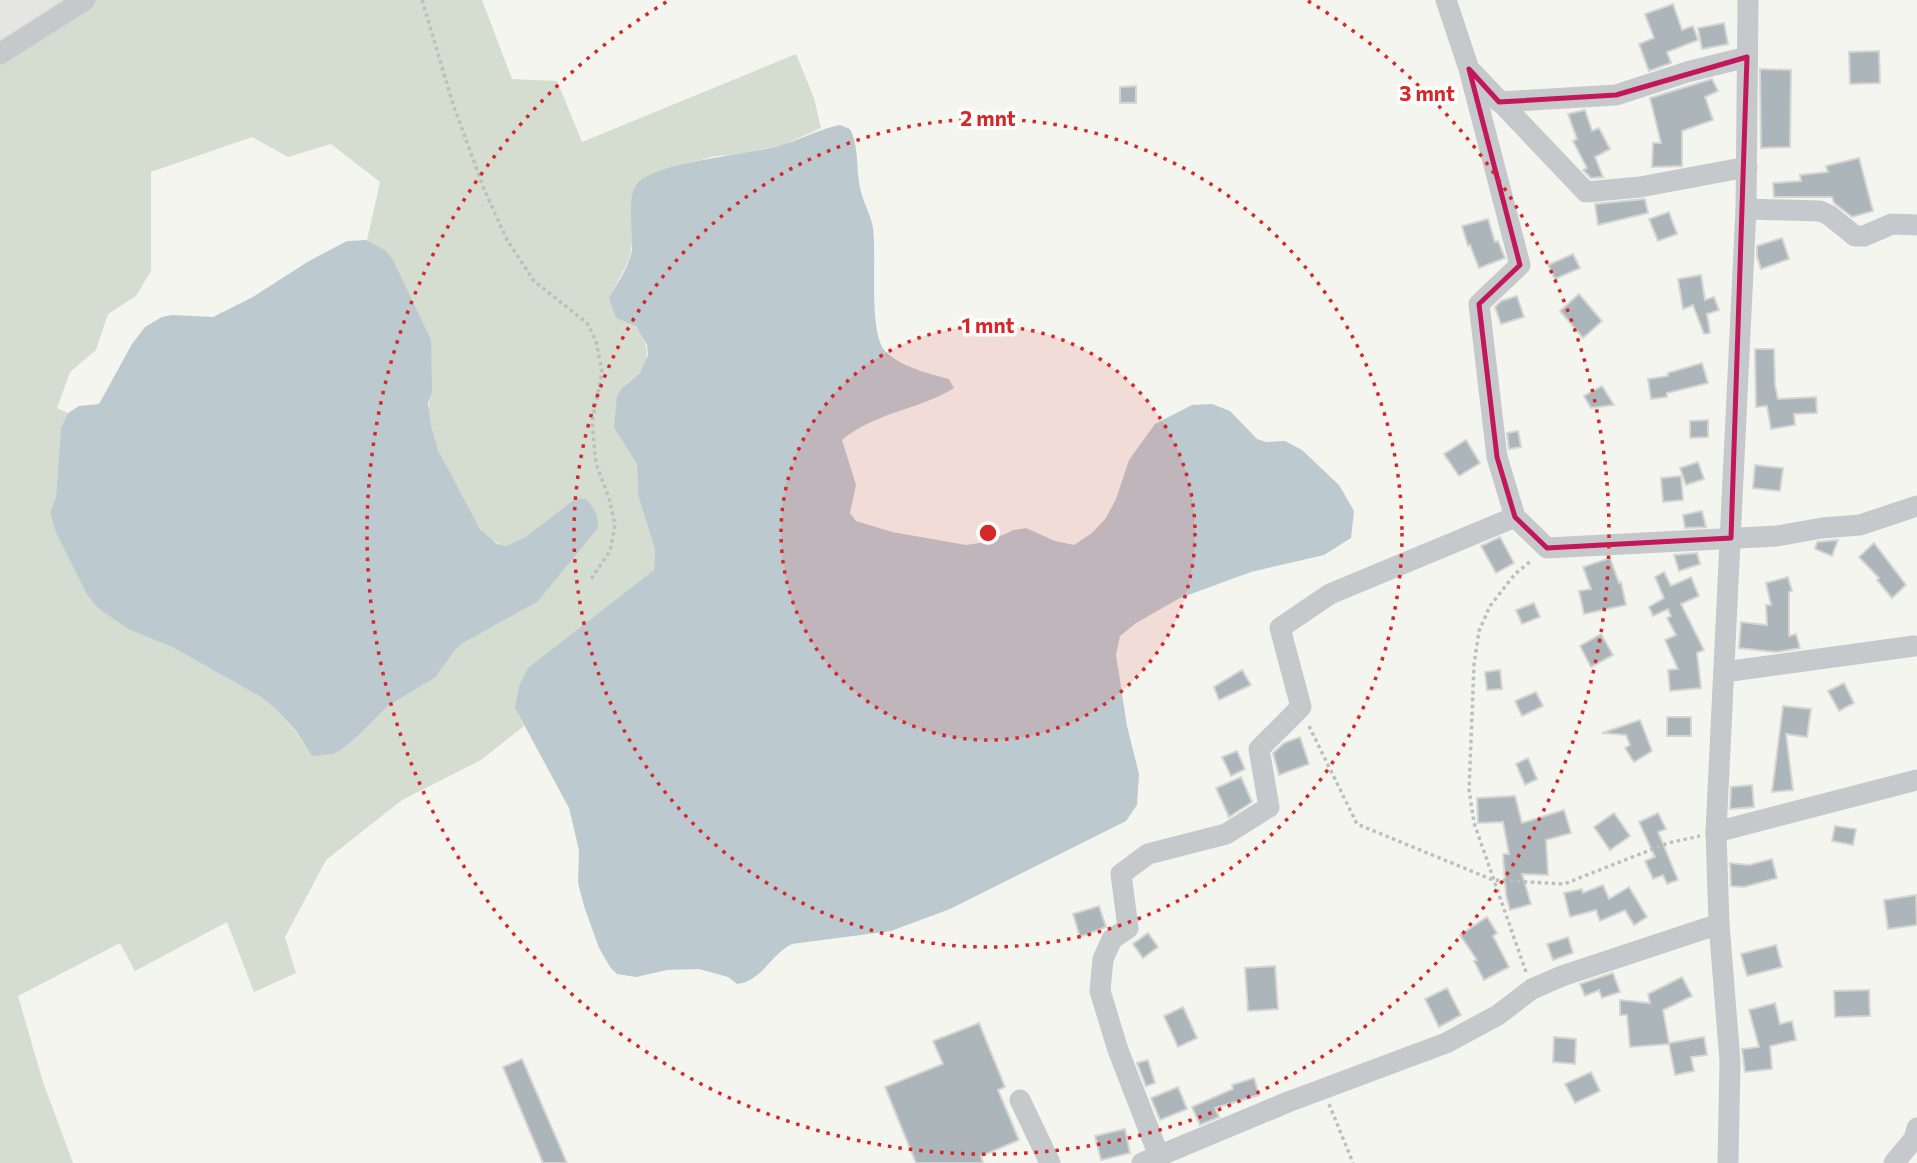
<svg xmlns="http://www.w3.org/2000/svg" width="1917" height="1163" font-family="Commissioner,sans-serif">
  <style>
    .built { fill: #e5e6e3 }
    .green { fill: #d5dcd0; fill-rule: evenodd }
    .water { fill: #bcc9ce }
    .building { fill: #acb5b9; stroke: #d5d5d3; stroke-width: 2 }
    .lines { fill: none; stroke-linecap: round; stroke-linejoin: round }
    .path { stroke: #bcbfc1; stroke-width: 3.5; stroke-dasharray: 3.5 3.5; stroke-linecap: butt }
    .street { stroke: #c6c9cc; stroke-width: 21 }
    .marked { fill: none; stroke: #c2185b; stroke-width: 5; stroke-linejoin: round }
    .ring { fill: none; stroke: #d62828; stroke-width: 3.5; stroke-dasharray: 3.5 7 }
    .centre { fill: #d62828; stroke: #fff; stroke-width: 3.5 }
    .ring-label { font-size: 21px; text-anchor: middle; font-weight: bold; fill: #d62828; stroke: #fff; stroke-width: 7; stroke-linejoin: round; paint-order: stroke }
  </style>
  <rect width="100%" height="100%" fill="#f5f5ef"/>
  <path class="built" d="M0 0H62L0 40Z"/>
  <path class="green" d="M62 0H482L512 79 557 81 582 142 796 54 814 98 821 128 783 145 734 155 715 156 664 170 644 178 629 260 609 298C628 318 660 342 641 371 637 377 629 380 624 386 617 395 616 416 614 428L637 464 638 495 655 550 654 570 529 668 515 708 524 726 481 760 402 800 326 860 285 937 296 973 254 992 227 922 135 971 120 943 18 996 43 1082 73 1163H0V40ZM252 137 288 157 331 144 380 182 367 240 385 251 432 393C419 426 447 466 462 495 468 505 473 519 480 528 486 537 497 544 507 547L525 537 575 499 537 602 463 643 455 650 436 677 388 706 358 736 342 749 312 756 296 732 276 709 261 697 172 647 130 630 86 593 56 533 50 513 56 496 61 429 68 413 57 408 70 372 96 350 108 314 136 296 151 271V172Z"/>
  <g class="water">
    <path d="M840 125 850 129C859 146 856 168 860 187 862 201 871 214 873 228 877 256 868 332 885 351 899 366 930 374 949 379L954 388C919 410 875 412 842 440L856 485 850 513 856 521 892 532 966 545 986 542 1014 530 1026 528 1055 541 1074 545 1092 533 1106 518 1116 499 1129 460 1155 424 1192 405 1212 404 1230 411 1257 439 1266 442 1285 441 1302 450 1339 485 1354 511 1351 538 1324 555 1251 572 1180 598 1136 623 1120 636 1116 655 1127 726 1139 774 1137 805 1126 821 950 909 891 931 792 944C770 955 762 981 737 984L728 977 699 969 667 970 636 977 617 974 610 967 599 948 584 906 578 883 579 850 569 808 515 708 519 686 528 668 654 570 655 550 638 495 637 464 614 428 617 396 623 387 640 373 648 355 647 345 636 326 616 318 609 298C617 283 630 266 632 249 633 233 627 198 636 185 653 161 754 155 785 144 804 138 820 129 840 125Z"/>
    <path d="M367 240 386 251 393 260 431 340 432 393 428 403 431 426 438 450 480 529 497 544 507 546 525 537 575 499H586C595 509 598 515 598 528L537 602 463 643 455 650 436 677 388 706 358 736 342 749 333 754 312 756 296 731 276 709 261 697 172 647 130 630 98 608 86 593 56 533 50 513 56 496 61 428 68 413 79 406 99 404 132 344 145 327 162 317 172 315 213 317 253 297 309 261 347 241Z"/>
  </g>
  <g class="building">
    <path d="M1673 4 1682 30 1693 26 1698 40 1667 52 1671 63 1649 71 1639 44 1654 38 1645 14Z"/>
    <path d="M1724 23 1728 44 1702 49 1698 28Z"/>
    <path d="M1879 51 1880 83 1850 84 1849 52Z"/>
    <path d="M1760 69 1791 70 1790 147 1761 148Z"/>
    <path d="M1712 79 1718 91 1705 97 1713 120 1682 131V166L1652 167 1653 143H1661L1650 98Z"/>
    <path d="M1136 86V103H1120V87Z"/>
    <path d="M1585 110 1592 131 1599 128 1610 149 1595 157 1603 177 1591 178 1583 170 1587 168 1573 141 1577 139 1568 114Z"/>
    <path d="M1859 158 1873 211 1852 217 1834 203 1832 197H1774L1773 183 1801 181 1800 175 1828 172 1826 166Z"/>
    <path d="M1645 199 1648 213 1598 225 1595 204Z"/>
    <path d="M1669 212 1677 234 1658 241 1649 219Z"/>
    <path d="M1488 219 1495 242 1498 241 1505 258 1479 268 1470 245 1468 246 1462 226Z"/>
    <path d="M1782 238 1789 259 1761 269 1757 256V246Z"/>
    <path d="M1573 254 1580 268 1555 279 1548 265Z"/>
    <path d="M1701 275 1705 300 1714 297 1719 310 1707 314 1710 333 1704 334 1693 305 1683 309 1678 279Z"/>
    <path d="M1579 294 1602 321 1583 338 1560 311Z"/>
    <path d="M1517 296 1524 317 1501 324 1495 307 1501 301Z"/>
    <path d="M1755 349H1774L1775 385 1778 399 1816 397 1817 413 1794 414 1795 425 1771 429 1767 406 1756 407Z"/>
    <path d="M1702 363 1708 383 1667 393V397L1651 399 1648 379 1668 376V373Z"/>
    <path d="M1602 386 1614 405 1591 408 1584 396Z"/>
    <path d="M1708 420V437L1690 438V421Z"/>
    <path d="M1518 431 1521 447 1509 449 1507 433Z"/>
    <path d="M1466 440 1480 463 1459 476 1444 454Z"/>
    <path d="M1698 462 1704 479 1686 485 1680 468Z"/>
    <path d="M1755 465 1783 468 1780 491 1753 488Z"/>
    <path d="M1681 476 1683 500 1663 502 1661 478Z"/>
    <path d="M1702 511 1706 527 1685 528 1683 515Z"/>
    <path d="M1500 537 1514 563 1496 573 1481 546Z"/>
    <path d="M1838 540 1832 556 1815 549 1817 542Z"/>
    <path d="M1874 543 1906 585 1892 598 1877 580 1879 578 1859 557Z"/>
    <path d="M1697 553 1700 564 1679 571 1674 555Z"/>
    <path d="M1610 558 1619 583 1621 582 1626 605 1584 614 1579 591 1591 589 1583 567Z"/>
    <path d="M1664 572 1671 586 1691 577 1699 596 1681 604 1704 650 1697 653 1701 688 1670 691 1668 670 1678 669 1665 640 1676 635 1667 618 1671 616 1668 609 1653 616 1649 607 1664 598 1655 577Z"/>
    <path d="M1788 577 1792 591 1789 592V636L1796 634 1800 648 1776 652 1739 648 1741 622 1767 625 1766 605H1771L1766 583Z"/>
    <path d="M1534 603 1540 617 1522 624 1516 610Z"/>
    <path d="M1601 634 1613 655 1591 667 1580 646Z"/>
    <path d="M1242 670 1251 685 1219 700 1214 687Z"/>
    <path d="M1500 670 1502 689 1487 690 1485 672Z"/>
    <path d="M1844 683 1854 703 1839 711 1828 691Z"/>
    <path d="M1536 692 1543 706 1522 716 1515 701Z"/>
    <path d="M1783 706 1811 709 1807 737 1786 734 1793 790 1772 792Z"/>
    <rect x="1667" y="717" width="24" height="19"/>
    <path d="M1640 720 1652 751 1634 762 1625 748 1630 745 1626 735 1602 733Z"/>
    <path d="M1300 737 1309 764 1279 775 1273 753 1284 743Z"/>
    <path d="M1237 751 1245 769 1231 776 1222 757Z"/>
    <path d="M1528 758 1537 779 1525 785 1516 764Z"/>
    <path d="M1241 777 1252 802 1229 817 1216 788Z"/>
    <path d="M1752 785 1754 807 1730 809 1731 787Z"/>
    <path d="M1515 796 1522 823 1564 810 1571 833 1546 840 1548 875 1522 874 1531 904 1510 910 1506 895 1503 854H1509L1503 822 1478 823 1477 798Z"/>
    <path d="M1614 813 1630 836 1610 850 1594 827Z"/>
    <path d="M1658 813 1666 829 1658 832 1678 880 1667 884 1663 875 1653 879 1645 861 1655 857 1639 822Z"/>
    <path d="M1835 826 1856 829 1853 845 1832 841Z"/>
    <path d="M1772 859 1777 878 1744 887 1731 886 1730 863 1749 865Z"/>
    <path d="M1603 885 1609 899 1629 887 1647 917 1634 925 1625 910 1600 921 1596 910 1570 917 1564 893 1582 889 1583 893Z"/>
    <path d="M1916 895 1917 925 1888 929 1884 900Z"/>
    <path d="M1099 906 1106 927 1080 937 1073 914Z"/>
    <path d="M1487 917 1497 933 1493 936 1509 967 1484 980 1474 961 1477 960 1460 935Z"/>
    <path d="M1148 933 1158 947 1143 958 1133 944Z"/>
    <path d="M1568 937 1573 953 1553 960 1547 944Z"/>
    <path d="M1776 945 1782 967 1747 976 1741 954Z"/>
    <path d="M1275 966 1278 1009 1248 1011 1245 968Z"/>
    <path d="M1613 973 1620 992 1602 998 1599 990 1585 996 1580 984Z"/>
    <path d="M1682 977 1692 996 1663 1010 1669 1043 1704 1037 1707 1055 1691 1057 1694 1071 1675 1075 1669 1044 1630 1047 1627 1015H1620V1000L1650 1003 1648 994Z"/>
    <path d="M1447 988 1461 1015 1439 1027 1425 999Z"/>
    <path d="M1869 990 1870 1016 1835 1017 1834 991Z"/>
    <path d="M1775 1003 1780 1024 1792 1021 1796 1040 1770 1046 1772 1069 1745 1072 1742 1049 1759 1047 1749 1010Z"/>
    <path d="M1183 1007 1197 1038 1178 1047 1164 1016Z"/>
    <path d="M979 1023 1005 1087 998 1090 1019 1140 981 1156 983 1163H916L885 1087 943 1064 933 1041Z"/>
    <path d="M1554 1037 1576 1039 1575 1064 1553 1062Z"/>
    <path d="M522 1059 567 1163H543L503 1067Z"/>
    <path d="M1148 1060 1155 1083 1146 1086 1137 1063Z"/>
    <path d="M1591 1072 1600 1091 1575 1103 1565 1084Z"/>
    <path d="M1254 1078 1259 1095 1215 1108 1219 1117 1200 1125 1192 1107 1233 1089 1232 1085Z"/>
    <path d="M1178 1087 1187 1109 1160 1120 1151 1098Z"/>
    <path d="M1125 1129 1130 1153 1101 1160 1095 1136Z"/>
  </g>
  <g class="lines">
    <g class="path">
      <path d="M422 0 453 104 484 189 507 240 534 281 587 323 596 341 602 372 592 422 596 464 609 498 615 525 610 551 591 579"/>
      <path d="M1309 726 1357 824 1493 880 1564 884 1668 843 1700 836"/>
      <path d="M1526 972 1474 823 1469 790 1474 665 1479 631 1490 606 1515 574 1532 560"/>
      <path d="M1329 1104 1353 1163"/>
    </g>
    <g class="street">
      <path d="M1446 0 1469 69 1520 265 1479 304 1497 457 1515 517 1547 548 1777 536 1822 528 1860 525 1917 506"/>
      <path d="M0 54 85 0"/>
      <path d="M1473 73 1586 192 1640 187 1747 167"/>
      <path d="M1499 102 1616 95 1687 72 1747 57"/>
      <path d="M1746 209 1820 211 1829 215 1855 236H1864L1892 224 1917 225"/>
      <path d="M1724 672 1914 646"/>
      <path d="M1716 832 1917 780"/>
      <path d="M1020 1100 1050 1163"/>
      <path d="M1159 1156 1118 1050 1100 991 1103 959 1112 939 1128 928 1121 874 1148 854 1226 834 1269 807 1259 749 1301 707 1280 628 1330 594 1515 517"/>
      <path d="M1142 1163 1288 1102 1446 1043 1498 1015 1532 989 1562 976 1719 924"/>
      <path d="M1728 1163 1730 1061 1719 924 1716 832 1746 209 1748 0"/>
      <path d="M1894 1163 1914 1139 1917 1128"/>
    </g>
  </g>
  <path class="marked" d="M1747 57 1731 538 1547 548 1515 517 1497 457 1479 304 1520 265 1469 69 1499 102 1616 95Z"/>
  <circle cx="988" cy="533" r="207" fill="#d62828" fill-opacity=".12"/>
  <g class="ring">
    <circle cx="988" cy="533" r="207"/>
    <circle cx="988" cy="533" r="414"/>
    <path d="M1308 1A621 621 0 1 1 668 1"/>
  </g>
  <circle cx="988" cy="533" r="10" class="centre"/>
  <g class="ring-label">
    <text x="1427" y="101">3 mnt</text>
    <text x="988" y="126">2 mnt</text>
    <text x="988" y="333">1 mnt</text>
  </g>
</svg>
